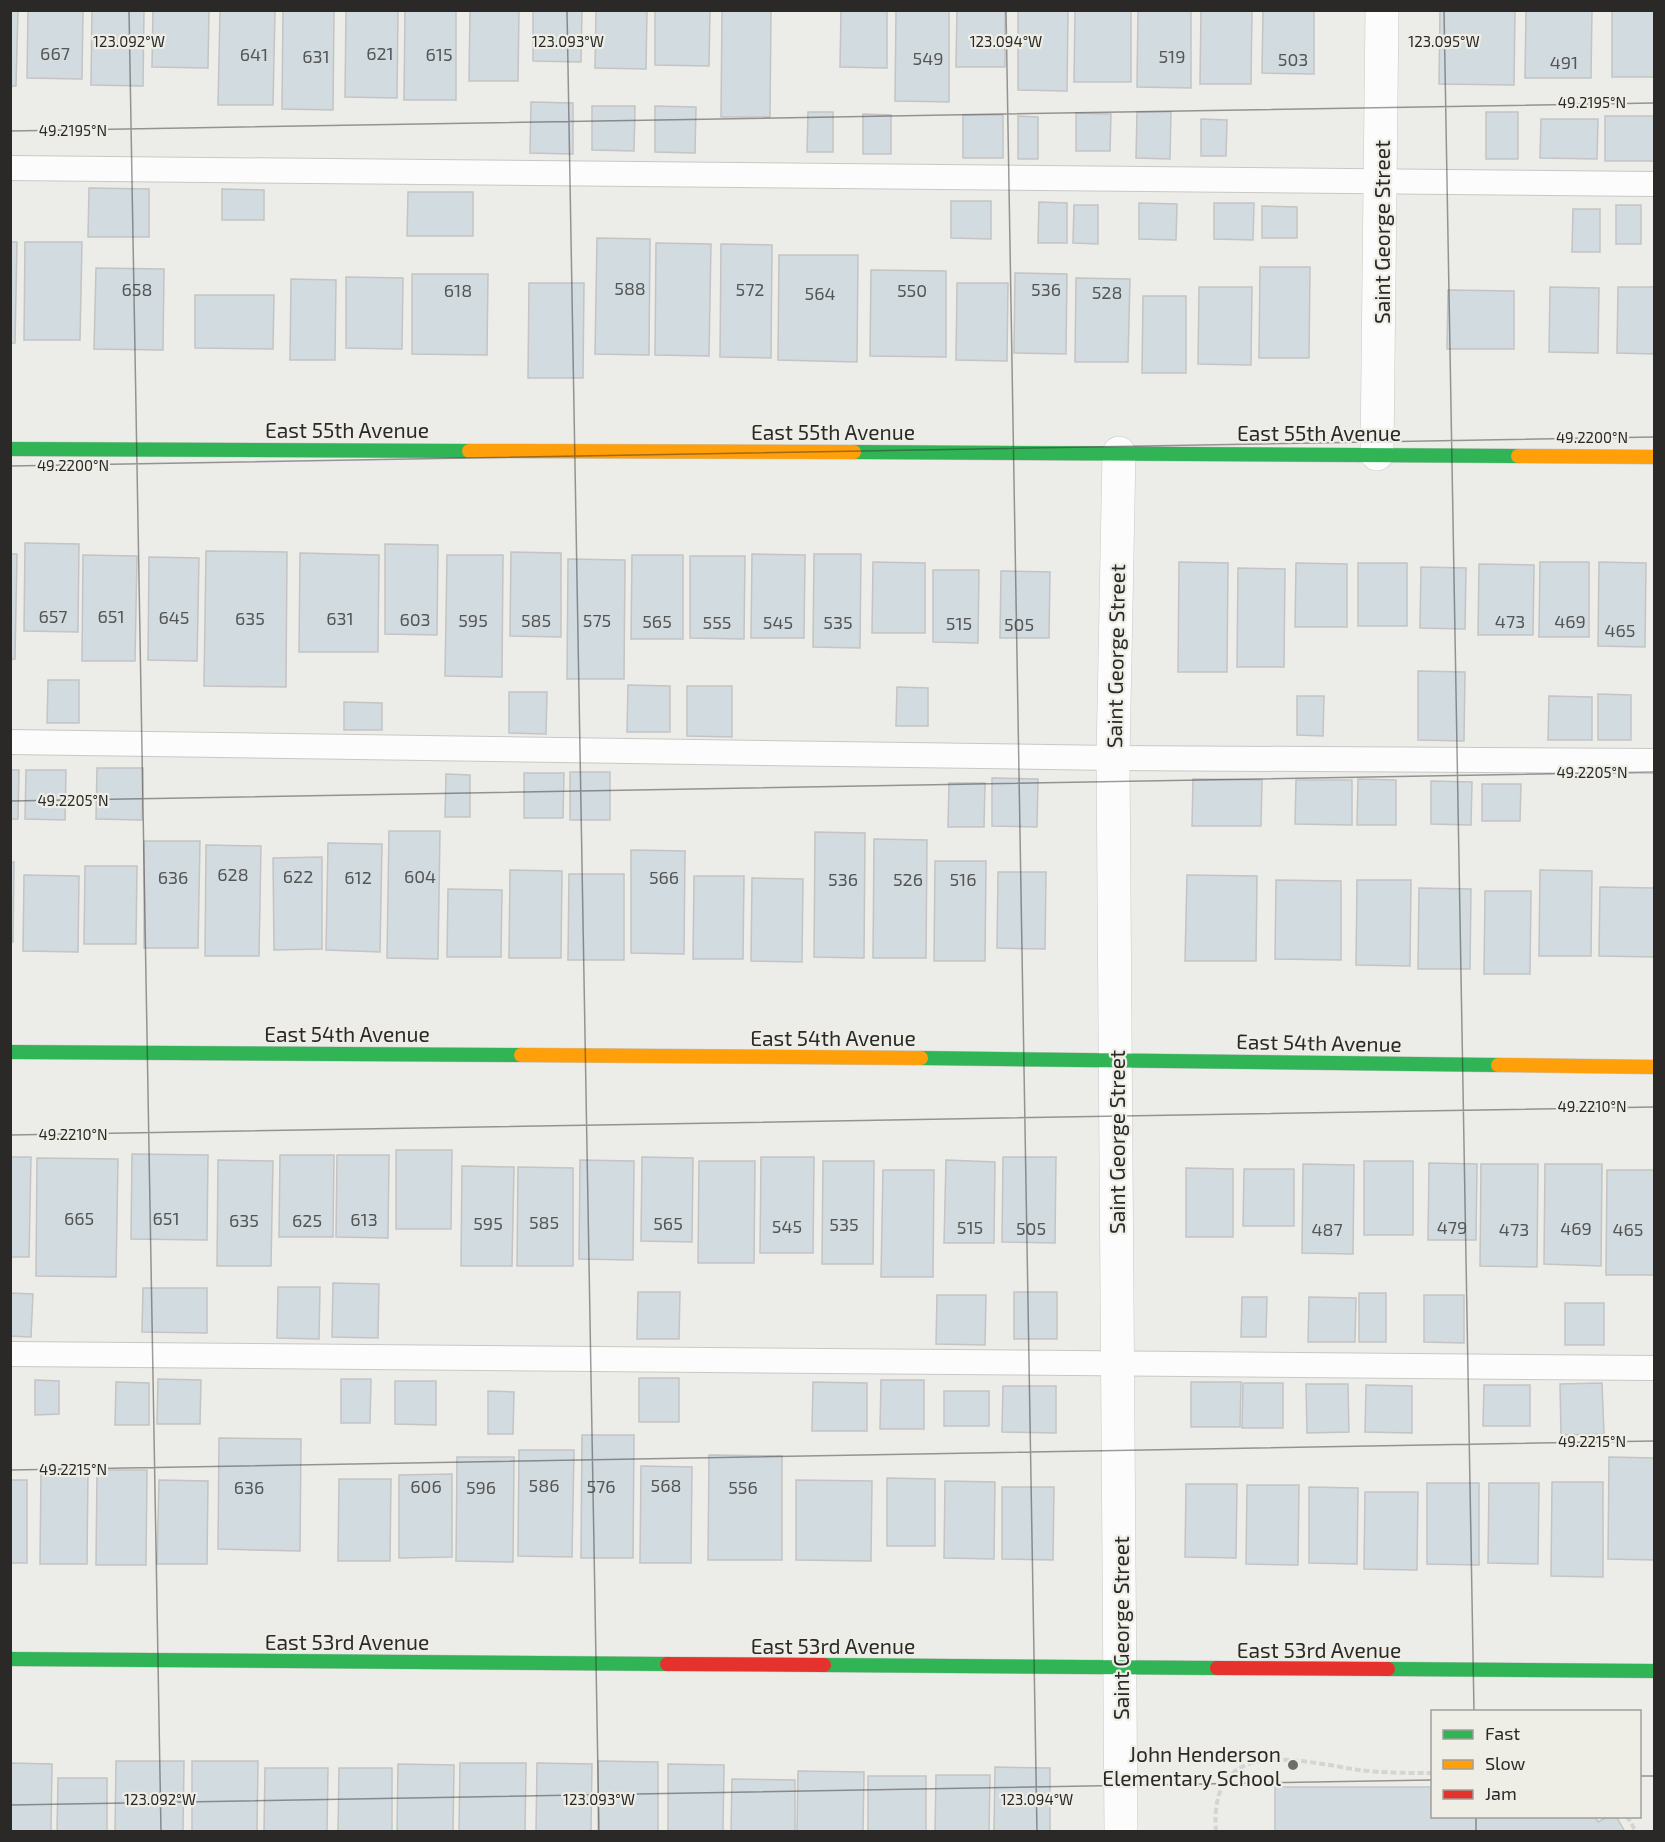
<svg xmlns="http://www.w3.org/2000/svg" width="1665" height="1842" font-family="'Exo 2',sans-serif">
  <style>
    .building { fill: #d2dbdf; stroke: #c3c4c3; stroke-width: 1.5 }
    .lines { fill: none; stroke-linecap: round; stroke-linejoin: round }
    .lane-casing { stroke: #c8c8c5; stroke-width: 26 }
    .street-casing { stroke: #c8c8c5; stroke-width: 34 }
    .fast-casing { stroke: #c8c8c5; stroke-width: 15 }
    .slow-casing { stroke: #c8c8c5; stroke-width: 15 }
    .jam-casing { stroke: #c8c8c5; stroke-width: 15 }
    .path { stroke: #d4d4d4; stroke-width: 4; stroke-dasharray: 6 3; stroke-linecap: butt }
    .lane { stroke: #fcfcfc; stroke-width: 24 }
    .street { stroke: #fcfcfc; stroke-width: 33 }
    .fast { stroke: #30b455; stroke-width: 14 }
    .slow { stroke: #ff9f0a; stroke-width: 14 }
    .jam { stroke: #e5322d; stroke-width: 14 }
    .ticks { fill: none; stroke: #2a2927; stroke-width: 1.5; stroke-opacity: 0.45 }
    .poi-dot { fill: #6e6d6b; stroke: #eeeee6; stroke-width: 2 }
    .labels { text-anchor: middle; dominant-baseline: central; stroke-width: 4.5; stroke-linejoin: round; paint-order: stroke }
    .number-label { font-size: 18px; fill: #555656 }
    .street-label { font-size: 21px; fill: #2a2927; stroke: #eeeee6 }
    .poi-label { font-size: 21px; fill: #2a2927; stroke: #eeeee6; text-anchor: end }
    .ticks-label { font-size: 15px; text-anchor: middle; fill: #2a2927; stroke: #eeeee6; stroke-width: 4.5; stroke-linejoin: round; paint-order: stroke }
  </style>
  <rect width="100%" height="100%" fill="#ecece8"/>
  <g class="building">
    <path d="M10 10H18L16 86H10Z"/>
    <path d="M28 10H83L82 79 27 78Z"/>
    <path d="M92 10H144L143 86 91 85Z"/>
    <path d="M153 10H209L208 68 152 67Z"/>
    <path d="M220 10H275L273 105H218Z"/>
    <path d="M283 10H334L333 110 282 109Z"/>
    <path d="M346 10H398L397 98 345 97Z"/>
    <path d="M405 10H456V100H404Z"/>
    <path d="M470 10H519L518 81H469Z"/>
    <path d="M533 10H582L581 62 533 61Z"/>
    <path d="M596 10H647L646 69 595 68Z"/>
    <path d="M655 10H710L709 66 655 65Z"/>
    <path d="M722 10H771L770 117H721Z"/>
    <path d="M841 10H887V68L840 67Z"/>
    <path d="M896 10H949V102L895 101Z"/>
    <path d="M957 10H1005V67H956Z"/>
    <path d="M1018 10H1068L1067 91 1018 90Z"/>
    <path d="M1075 10H1131V82H1074Z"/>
    <path d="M1138 10H1191V88L1137 87Z"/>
    <path d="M1201 10H1252L1251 84H1200Z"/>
    <path d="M1263 10H1314V74L1262 73Z"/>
    <path d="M1440 10H1515L1514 85 1439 84Z"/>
    <path d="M1526 10H1592L1591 78H1525Z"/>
    <rect x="1612" y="10" width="42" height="67"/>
    <path d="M531 102 573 103V154L530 153Z"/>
    <path d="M592 106H635L634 151 592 150Z"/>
    <path d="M655 106 696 107 695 153 655 152Z"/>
    <path d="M808 112H833V152H807Z"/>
    <path d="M1137 112H1171L1170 159 1136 158Z"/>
    <rect x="1486" y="112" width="32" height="47"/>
    <path d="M1076 113 1111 114 1110 151H1076Z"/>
    <path d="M863 114 891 115V154H863Z"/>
    <rect x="963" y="115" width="40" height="43"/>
    <path d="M1018 116 1038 117V159H1018Z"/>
    <rect x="1605" y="116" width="49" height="45"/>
    <path d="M1201 119 1227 120 1226 156H1201Z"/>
    <path d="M1541 119H1598L1597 159 1540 158Z"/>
    <path d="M89 188 149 189V237H88Z"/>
    <path d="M222 189 264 190V220H222Z"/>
    <path d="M408 192H473V236H407Z"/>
    <path d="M951 201H991V239L951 238Z"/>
    <path d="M1039 202 1067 203V243H1038Z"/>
    <path d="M1139 203 1177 204 1176 240 1139 239Z"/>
    <path d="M1214 203H1254L1253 240 1214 239Z"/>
    <path d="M1074 205H1098V244L1073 243Z"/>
    <rect x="1616" y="205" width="25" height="39"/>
    <path d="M1262 206 1297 207V238H1262Z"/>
    <path d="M1573 209H1600V252H1572Z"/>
    <path d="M597 238 650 239 649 355 595 354Z"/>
    <path d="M10 242H17L15 343H10Z"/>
    <path d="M25 242H82L80 340H24Z"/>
    <path d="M656 243 711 244 709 356 655 355Z"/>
    <path d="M721 244 772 245 771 358 720 357Z"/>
    <path d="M779 255H858L857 362 778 360Z"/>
    <path d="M1260 267H1310L1309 358H1259Z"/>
    <path d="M96 268 164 269 163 350 94 349Z"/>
    <path d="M871 270 946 271V357L870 356Z"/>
    <path d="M1015 273 1067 274 1066 354 1014 353Z"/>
    <path d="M412 274H488L487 355 412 354Z"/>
    <path d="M346 277 403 278 402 349 346 348Z"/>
    <path d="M1076 278 1130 279 1128 362H1075Z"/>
    <path d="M291 279 336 280 335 360H290Z"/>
    <path d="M529 283H584L583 378H528Z"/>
    <path d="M957 283H1008L1007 361 956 360Z"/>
    <path d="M1199 287H1252L1251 365 1198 364Z"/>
    <path d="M1550 287 1599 288 1598 353 1549 352Z"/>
    <path d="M1618 287H1654V354L1617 353Z"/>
    <path d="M1448 290 1514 291V349H1447Z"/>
    <path d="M195 295H274L273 349 195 348Z"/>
    <path d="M1143 296H1186V373H1142Z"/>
    <path d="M25 543 79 544 78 632 24 631Z"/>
    <path d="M385 544 438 545 437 635 385 634Z"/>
    <path d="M206 551 287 552 286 687 204 686Z"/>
    <path d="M511 552 561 553V637L510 636Z"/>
    <path d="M300 553 379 555 378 652H299Z"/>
    <path d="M10 554H17L15 659H10Z"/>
    <path d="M752 554 805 555 804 638H751Z"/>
    <path d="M814 554H861L860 648 813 647Z"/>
    <path d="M83 555 137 556 135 661H82Z"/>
    <path d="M447 555H503L502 677 445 676Z"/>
    <path d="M632 555H683V639H631Z"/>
    <path d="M690 556H745L744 639 690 638Z"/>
    <path d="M149 557 199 558 197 661 148 660Z"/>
    <path d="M568 559 625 560 624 679H567Z"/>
    <path d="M873 562 925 563V633H872Z"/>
    <path d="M1179 562 1228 563 1227 672H1178Z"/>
    <path d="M1540 562H1589V637H1539Z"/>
    <path d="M1599 562 1646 563 1645 647 1598 646Z"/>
    <path d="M1296 563 1347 564V627H1295Z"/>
    <rect x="1358" y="563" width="49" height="63"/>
    <path d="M1479 564 1534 565 1533 635H1478Z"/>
    <path d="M1421 567 1466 568 1465 629 1420 628Z"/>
    <path d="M1238 568 1285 569 1284 667H1237Z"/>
    <path d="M933 570H979L978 643 933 642Z"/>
    <path d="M1001 571 1050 572 1049 638H1000Z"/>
    <path d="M1418 671 1465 672 1464 741 1418 740Z"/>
    <path d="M48 680H79V723H47Z"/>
    <path d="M628 685 670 686V732H627Z"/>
    <path d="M687 686H732V737L687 736Z"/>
    <path d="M897 687 928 688V726H896Z"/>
    <path d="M509 692H547L546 734 509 733Z"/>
    <path d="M1598 694 1631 695V740H1598Z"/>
    <path d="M1297 696H1324L1323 736 1297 735Z"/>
    <path d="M1549 696 1592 697V740H1548Z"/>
    <path d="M344 702 382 703V730H344Z"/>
    <path d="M97 768H143L142 820 96 819Z"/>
    <path d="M10 770H19L18 819H10Z"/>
    <path d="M26 770H66L65 820 25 819Z"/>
    <rect x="570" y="772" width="40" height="48"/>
    <path d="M524 773H564L563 818H524Z"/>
    <path d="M446 774 470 775V817H445Z"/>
    <path d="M992 778 1038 779 1037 827 992 826Z"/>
    <path d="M1193 779 1262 780 1261 826H1192Z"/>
    <path d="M1358 779 1396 780V825H1357Z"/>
    <path d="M1296 780H1352V825L1295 824Z"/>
    <path d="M1431 781 1472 782 1471 825 1431 824Z"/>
    <path d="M949 783H985L984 827H948Z"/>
    <path d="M1482 784H1521L1520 821H1482Z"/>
    <path d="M389 831H440L438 959 387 958Z"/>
    <path d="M815 832 865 833 864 958 814 957Z"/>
    <path d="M874 839 927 840 926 958H873Z"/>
    <path d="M144 841H200L198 948H144Z"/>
    <path d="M328 843 382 844 380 952 326 950Z"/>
    <path d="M206 845 261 846 259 956H205Z"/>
    <path d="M631 850 685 851 684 954 631 953Z"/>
    <path d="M322 857V949L274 950 273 858Z"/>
    <path d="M935 861H986L985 961H934Z"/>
    <path d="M10 862H14L13 942H10Z"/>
    <path d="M85 866H137L136 944H84Z"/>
    <path d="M510 870 562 871 561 958H509Z"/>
    <path d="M1540 870 1592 871 1591 956H1539Z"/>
    <path d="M998 872H1046L1045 949 997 948Z"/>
    <path d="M569 874H624V960H568Z"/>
    <path d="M24 875 79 876 78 952 23 951Z"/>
    <path d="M1187 875 1257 876 1256 961H1185Z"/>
    <path d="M694 876H744L743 959H693Z"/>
    <path d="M752 878 803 879 802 962 751 961Z"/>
    <path d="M1276 880 1341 881V960L1275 959Z"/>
    <path d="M1357 880H1411L1410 966 1356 965Z"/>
    <path d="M1600 887 1654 888V957L1599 956Z"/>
    <path d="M1419 888 1471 889 1470 969H1418Z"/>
    <path d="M448 889 502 890 501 957H447Z"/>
    <path d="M1485 891H1531L1530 974H1484Z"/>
    <path d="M396 1150H452L451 1229H396Z"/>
    <path d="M132 1154 208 1155 207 1240 131 1239Z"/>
    <path d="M280 1155H334L333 1237H279Z"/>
    <path d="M337 1155H389L388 1238 336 1237Z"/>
    <path d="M10 1157H31L29 1257H10Z"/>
    <path d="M642 1157 693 1158 692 1242 641 1241Z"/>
    <path d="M761 1157H814L813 1253H760Z"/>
    <path d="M1003 1157H1056L1055 1243 1002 1242Z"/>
    <path d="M37 1158 118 1159 116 1277 36 1276Z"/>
    <path d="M218 1160 273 1161 271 1266H217Z"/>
    <path d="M580 1160 634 1161 633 1260 579 1259Z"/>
    <path d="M946 1160 995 1162 994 1243H944Z"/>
    <path d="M699 1161H755L754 1263H698Z"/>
    <path d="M823 1161H874L873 1264H822Z"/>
    <rect x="1364" y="1161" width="49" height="74"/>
    <path d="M1429 1163 1477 1164 1476 1240H1428Z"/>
    <path d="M1303 1164 1354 1165 1353 1254 1302 1253Z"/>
    <path d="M1481 1164H1538L1537 1267 1480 1266Z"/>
    <path d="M1545 1164H1602L1601 1266 1544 1264Z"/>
    <path d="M462 1166 514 1167 512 1266H461Z"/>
    <path d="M518 1167 573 1168V1266H517Z"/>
    <path d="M1186 1168 1233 1169V1237H1186Z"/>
    <path d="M1244 1169H1294V1226H1243Z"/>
    <path d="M883 1170H934L933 1277H881Z"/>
    <path d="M1607 1170H1654V1275H1606Z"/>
    <path d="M333 1283 379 1284 378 1338 332 1337Z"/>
    <path d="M278 1287H320L319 1339 277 1338Z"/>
    <path d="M143 1288H207V1333L142 1332Z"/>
    <path d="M638 1292H680L679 1339H637Z"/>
    <rect x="1014" y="1292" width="43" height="47"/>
    <path d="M10 1293 33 1294 31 1337 10 1336Z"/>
    <rect x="1359" y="1293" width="27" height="49"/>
    <path d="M937 1295H986L985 1345 936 1344Z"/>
    <path d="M1424 1295H1464V1343L1424 1342Z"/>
    <path d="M1242 1297H1267L1266 1337H1241Z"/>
    <path d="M1309 1297 1356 1298 1355 1342H1308Z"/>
    <rect x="1565" y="1303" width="39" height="42"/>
    <rect x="639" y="1378" width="40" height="44"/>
    <path d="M158 1379 201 1380 200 1424H157Z"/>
    <path d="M341 1379H371L370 1423H341Z"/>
    <path d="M35 1380 59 1381V1414L35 1415Z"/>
    <path d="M881 1380H924V1429H880Z"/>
    <path d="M395 1381H436V1425L395 1424Z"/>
    <path d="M116 1382 149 1383V1425H115Z"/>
    <path d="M813 1382 867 1383V1431H812Z"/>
    <path d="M1191 1382H1241L1240 1427H1191Z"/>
    <path d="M1243 1383H1283V1428H1242Z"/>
    <path d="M1602 1383 1604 1434 1561 1435 1560 1384Z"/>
    <path d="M1306 1384H1348L1349 1432 1307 1433Z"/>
    <path d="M1366 1385 1412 1386V1433L1365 1432Z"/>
    <path d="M1484 1385H1530V1426H1483Z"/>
    <path d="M1003 1386H1056V1433L1002 1432Z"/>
    <path d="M488 1391 514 1392 513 1434H488Z"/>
    <rect x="944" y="1391" width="45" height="35"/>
    <path d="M582 1435H634L633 1558H581Z"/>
    <path d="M219 1438 301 1439 300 1551 218 1549Z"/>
    <path d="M519 1450H574L572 1557 518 1556Z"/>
    <path d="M709 1455 782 1456V1560H708Z"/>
    <path d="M457 1457H514L513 1562 456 1561Z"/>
    <path d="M1609 1457 1654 1458V1560L1608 1559Z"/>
    <path d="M641 1466 692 1467 691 1563H640Z"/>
    <path d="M41 1469 88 1470 87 1564H40Z"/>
    <path d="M97 1470H147L146 1565H96Z"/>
    <path d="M452 1474V1557L399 1558V1475Z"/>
    <path d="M887 1478 935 1479V1546H887Z"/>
    <path d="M339 1479H391L390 1561H338Z"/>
    <rect x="10" y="1480" width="17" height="83"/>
    <path d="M159 1480 208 1481 207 1564H157Z"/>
    <path d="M796 1480 872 1481 871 1561 796 1560Z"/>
    <path d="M945 1481 995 1482 994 1559 944 1558Z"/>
    <path d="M1552 1482H1603V1577L1551 1576Z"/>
    <path d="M1427 1483H1479V1565L1427 1564Z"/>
    <path d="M1489 1483H1539L1538 1564 1488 1563Z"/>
    <path d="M1186 1484H1237L1236 1558 1185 1557Z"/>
    <path d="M1247 1485H1299L1298 1565 1246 1564Z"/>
    <path d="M1002 1487H1054L1053 1560 1002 1559Z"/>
    <path d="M1309 1487 1358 1488 1357 1564 1309 1563Z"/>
    <path d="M1365 1492H1418L1417 1570 1364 1569Z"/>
    <path d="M116 1761H184L183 1832H115Z"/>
    <path d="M192 1761H258L257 1832H192Z"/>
    <path d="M598 1761 658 1762V1832H598Z"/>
    <path d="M10 1763 52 1764 51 1832H10Z"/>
    <path d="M460 1763H526L525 1832H459Z"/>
    <path d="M537 1763 592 1764 591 1832H536Z"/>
    <path d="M398 1764 454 1765 453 1832H397Z"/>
    <path d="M668 1764 724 1765 723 1832H668Z"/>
    <path d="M995 1767 1050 1768V1832H994Z"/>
    <path d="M265 1768H328L327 1832H264Z"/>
    <path d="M339 1768H392V1832H338Z"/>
    <path d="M798 1771 864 1772 863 1832H797Z"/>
    <path d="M936 1775H990L989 1832H935Z"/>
    <rect x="868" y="1776" width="58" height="56"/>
    <path d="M58 1778H107V1832H57Z"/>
    <path d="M732 1779 795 1780V1832H731Z"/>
    <path d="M1275 1787H1432V1816H1595L1598 1822 1609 1816H1616L1625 1832H1275Z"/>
  </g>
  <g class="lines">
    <defs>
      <g id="lane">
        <path d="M10 168 1654 184"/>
        <path d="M10 742 1113 758 1654 761"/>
        <path d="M10 1354 1654 1368"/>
      </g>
      <g id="street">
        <path d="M1119 453 1113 758 1121 1832"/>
        <path d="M1377 454 1382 10"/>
      </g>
      <g id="fast">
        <path d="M10 449 469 451"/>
        <path d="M854 452 1518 456"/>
        <path d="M10 1052 521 1055"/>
        <path d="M921 1058 1498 1065"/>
        <path d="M10 1659 667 1664"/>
        <path d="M824 1665 1217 1668"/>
        <path d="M1388 1669 1654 1671"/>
      </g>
      <g id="slow">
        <path d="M469 451 854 452"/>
        <path d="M1518 456 1654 457"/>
        <path d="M521 1055 921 1058"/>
        <path d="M1498 1065 1654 1067"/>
      </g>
      <g id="jam">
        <path d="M667 1664 824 1665"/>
        <path d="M1217 1668 1388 1669"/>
      </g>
    </defs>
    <use href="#lane" class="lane-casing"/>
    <use href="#street" class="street-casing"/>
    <use href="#fast" class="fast-casing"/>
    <use href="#slow" class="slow-casing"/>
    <use href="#jam" class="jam-casing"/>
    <g class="path">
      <path d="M1627 1816 1636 1832"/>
      <path d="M1216 1832C1208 1734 1299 1761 1359 1770 1383 1773 1408 1773 1432 1773"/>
    </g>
    <use href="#lane" class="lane"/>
    <use href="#street" class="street"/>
    <use href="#fast" class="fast"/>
    <use href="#slow" class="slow"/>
    <use href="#jam" class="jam"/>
  </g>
  <path class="ticks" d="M129 10 161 1832M567 10 599 1832M1006 10 1037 1832M1444 10 1474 1712M10 131 1654 103M10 466 1654 437M10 801 1654 772M10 1135 1654 1107M10 1470 1654 1441M1640 1776H1654M10 1805 1432 1780M1476 1816V1832"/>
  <circle class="poi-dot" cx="1293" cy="1765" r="6"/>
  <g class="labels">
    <g class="number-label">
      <text x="55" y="53">667</text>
      <text x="380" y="53">621</text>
      <text x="254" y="54">641</text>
      <text x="439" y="54">615</text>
      <text x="316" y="56">631</text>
      <text x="1172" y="56">519</text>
      <text x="928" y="58">549</text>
      <text x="1293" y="59">503</text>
      <text x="1564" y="62">491</text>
      <text x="630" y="288">588</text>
      <text x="137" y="289">658</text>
      <text x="750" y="289">572</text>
      <text x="1046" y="289">536</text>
      <text x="458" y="290">618</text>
      <text x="912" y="290">550</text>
      <text x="1107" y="292">528</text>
      <text x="820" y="293">564</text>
      <text x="53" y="616">657</text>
      <text x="111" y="616">651</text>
      <text x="174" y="617">645</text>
      <text x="250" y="618">635</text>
      <text x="340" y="618">631</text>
      <text x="415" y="619">603</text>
      <text x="473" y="620">595</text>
      <text x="536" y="620">585</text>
      <text x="597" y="620">575</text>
      <text x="657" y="621">565</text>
      <text x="1510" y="621">473</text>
      <text x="1570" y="621">469</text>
      <text x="717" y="622">555</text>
      <text x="778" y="622">545</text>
      <text x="838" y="622">535</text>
      <text x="959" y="623">515</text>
      <text x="1019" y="624">505</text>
      <text x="1620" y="630">465</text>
      <text x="233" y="874">628</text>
      <text x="298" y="876">622</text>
      <text x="420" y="876">604</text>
      <text x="173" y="877">636</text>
      <text x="358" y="877">612</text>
      <text x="664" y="877">566</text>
      <text x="843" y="879">536</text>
      <text x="908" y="879">526</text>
      <text x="963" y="879">516</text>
      <text x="79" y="1218">665</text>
      <text x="166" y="1218">651</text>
      <text x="364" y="1219">613</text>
      <text x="244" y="1220">635</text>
      <text x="307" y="1220">625</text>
      <text x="544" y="1222">585</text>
      <text x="488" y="1223">595</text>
      <text x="668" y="1223">565</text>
      <text x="844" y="1224">535</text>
      <text x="787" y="1226">545</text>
      <text x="970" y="1227">515</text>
      <text x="1452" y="1227">479</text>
      <text x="1031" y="1228">505</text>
      <text x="1576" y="1228">469</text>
      <text x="1327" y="1229">487</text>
      <text x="1514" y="1229">473</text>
      <text x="1628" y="1229">465</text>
      <text x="544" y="1485">586</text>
      <text x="666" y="1485">568</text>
      <text x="426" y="1486">606</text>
      <text x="601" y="1486">576</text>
      <text x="249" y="1487">636</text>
      <text x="481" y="1487">596</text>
      <text x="743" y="1487">556</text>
    </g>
    <g class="street-label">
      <text transform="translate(1381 232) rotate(-90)">Saint George Street</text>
      <text x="347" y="429">East 55th Avenue</text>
      <text x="833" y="431">East 55th Avenue</text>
      <text x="1319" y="432">East 55th Avenue</text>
      <text transform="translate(1115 656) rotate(-89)">Saint George Street</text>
      <text x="347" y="1033">East 54th Avenue</text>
      <text x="833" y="1037">East 54th Avenue</text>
      <text transform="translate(1319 1042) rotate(1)">East 54th Avenue</text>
      <text transform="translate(1116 1142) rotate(-90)">Saint George Street</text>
      <text transform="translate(1120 1628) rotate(-90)">Saint George Street</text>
      <text x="347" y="1641">East 53rd Avenue</text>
      <text x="833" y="1645">East 53rd Avenue</text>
      <text x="1319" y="1649">East 53rd Avenue</text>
    </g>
    <g class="poi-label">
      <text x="1281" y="1753">John Henderson<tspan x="1281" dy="24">Elementary School</tspan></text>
    </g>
  </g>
  <g class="ticks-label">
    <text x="129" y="47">123.092°W</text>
    <text x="568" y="47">123.093°W</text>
    <text x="1006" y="47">123.094°W</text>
    <text x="1444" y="47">123.095°W</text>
    <text x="1592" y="108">49.2195°N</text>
    <text x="73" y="136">49.2195°N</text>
    <text x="1592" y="443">49.2200°N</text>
    <text x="73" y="471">49.2200°N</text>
    <text x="1592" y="778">49.2205°N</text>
    <text x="73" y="806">49.2205°N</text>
    <text x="1592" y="1112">49.2210°N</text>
    <text x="73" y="1140">49.2210°N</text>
    <text x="1592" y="1447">49.2215°N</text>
    <text x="73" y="1475">49.2215°N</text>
    <text x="160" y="1805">123.092°W</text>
    <text x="599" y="1805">123.093°W</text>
    <text x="1037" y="1805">123.094°W</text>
  </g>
  <rect width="1665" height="1842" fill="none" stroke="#2a2927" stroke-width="24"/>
  <rect x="1431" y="1710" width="210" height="108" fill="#eeeee6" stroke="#a09f9a" stroke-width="1.5"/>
  <rect x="1443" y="1730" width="30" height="9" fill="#30b455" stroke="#a09f9a" stroke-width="1.5"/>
  <text x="1485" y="1740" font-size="18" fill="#2a2927">Fast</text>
  <rect x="1443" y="1760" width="30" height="9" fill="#ff9f0a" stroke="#a09f9a" stroke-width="1.5"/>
  <text x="1485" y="1770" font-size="18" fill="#2a2927">Slow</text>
  <rect x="1443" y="1790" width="30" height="9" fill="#e5322d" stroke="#a09f9a" stroke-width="1.5"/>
  <text x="1485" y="1800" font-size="18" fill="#2a2927">Jam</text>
</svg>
